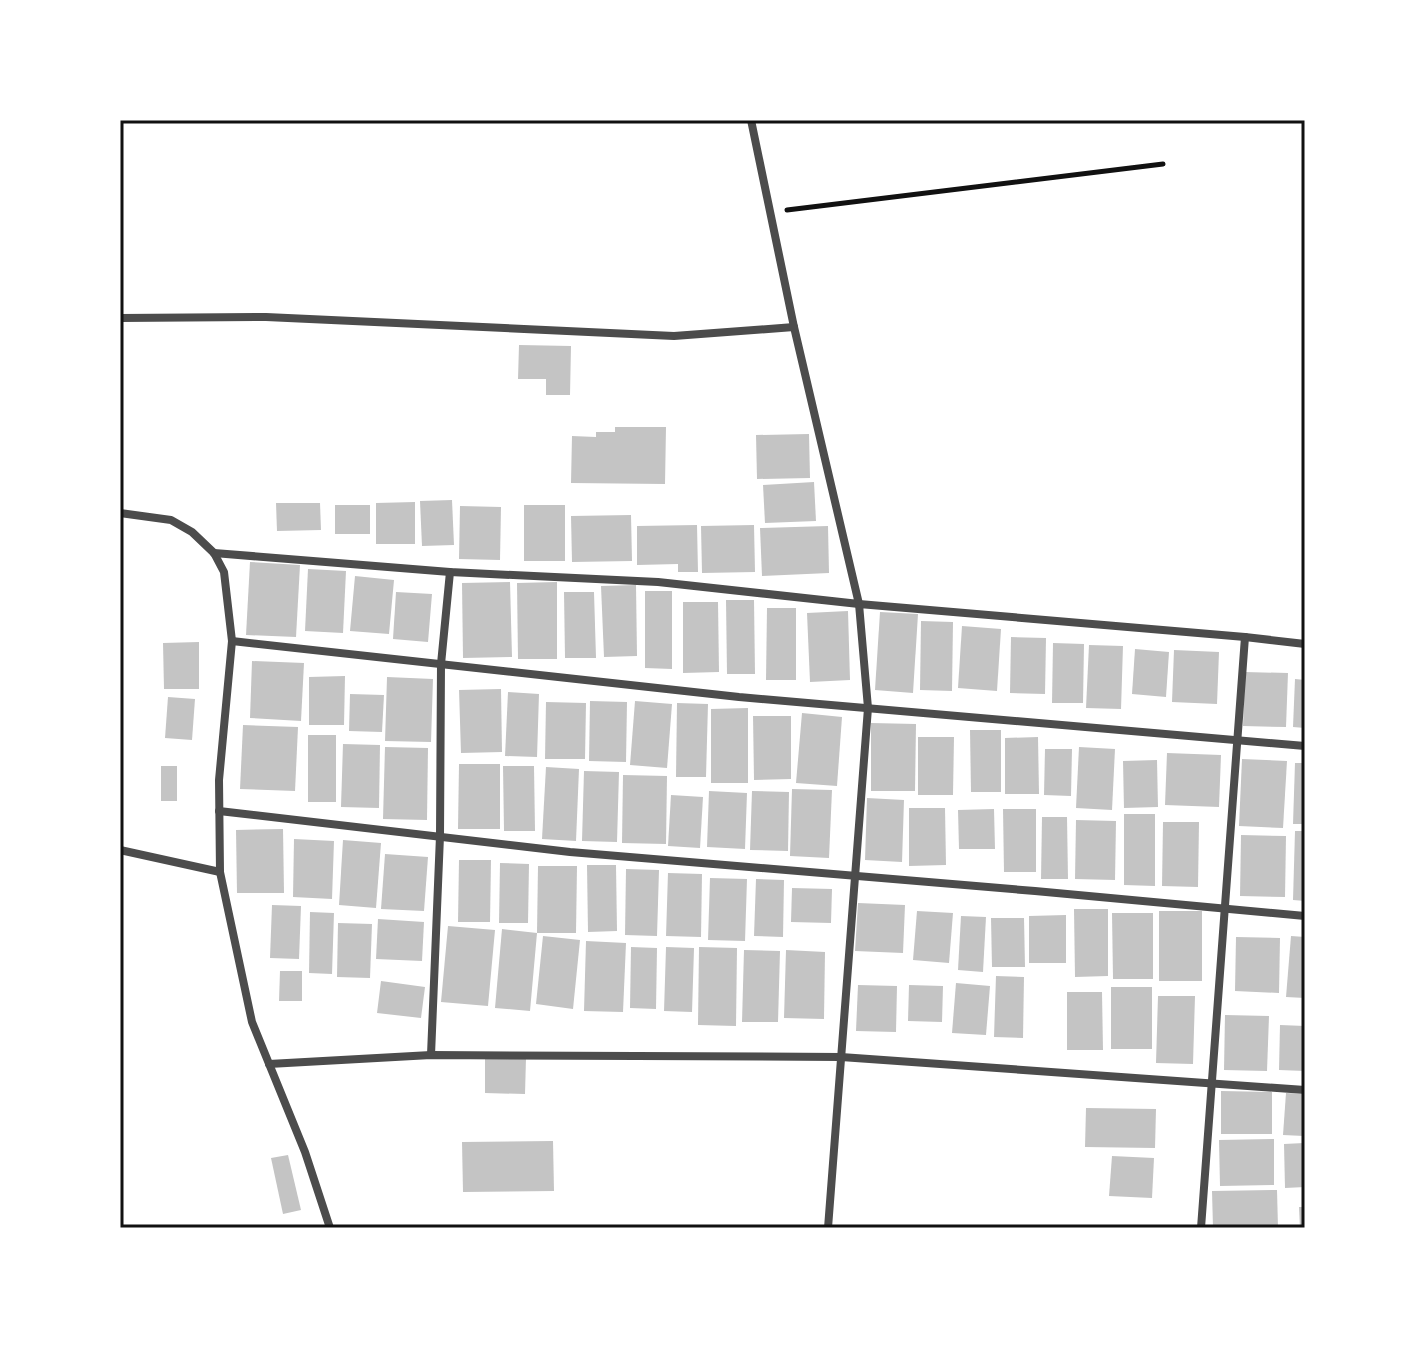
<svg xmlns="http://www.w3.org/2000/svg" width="1425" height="1348" font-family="'Noto Sans',sans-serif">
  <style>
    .building { fill: #c4c4c4 }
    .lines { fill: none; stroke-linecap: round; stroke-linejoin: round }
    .path { stroke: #111; stroke-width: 5 }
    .minor { stroke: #4c4c4c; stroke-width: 8 }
    .neatline { fill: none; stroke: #111; stroke-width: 3 }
  </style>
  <rect width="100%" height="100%" fill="#fff"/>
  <g class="building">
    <path d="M519 345 571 346 570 395H546V379H518Z"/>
    <path d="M615 427H666L665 484 571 483 572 436 596 437V432H615Z"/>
    <path d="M809 434 810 478 757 479 756 435Z"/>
    <path d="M814 482 816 521 765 523 763 485Z"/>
    <path d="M452 500 454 545 422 546 420 501Z"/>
    <path d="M415 502V544H376V503Z"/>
    <path d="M276 503H320L321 530 277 531Z"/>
    <rect x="335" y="505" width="35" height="29"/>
    <rect x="524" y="505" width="41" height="56"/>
    <path d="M460 506 501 507 500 560 459 559Z"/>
    <path d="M631 515 632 561 572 562 571 516Z"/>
    <path d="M697 525 698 572H678V564L637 565V526Z"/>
    <path d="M754 525 755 572 702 573 701 526Z"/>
    <path d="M828 526 829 573 762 576 760 528Z"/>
    <path d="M250 562 300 565 296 637 246 635Z"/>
    <path d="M308 569 346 571 343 633 305 631Z"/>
    <path d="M355 576 394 580 389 634 350 631Z"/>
    <path d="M510 582 512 657 463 658 462 583Z"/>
    <path d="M557 582V659H518L517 583Z"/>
    <path d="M636 585 637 656 604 657 601 586Z"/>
    <path d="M645 591H672V669L645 668Z"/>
    <path d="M396 592 432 594 428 642 393 639Z"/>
    <path d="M564 592H594L596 658H565Z"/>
    <path d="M726 600H754L755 674H727Z"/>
    <path d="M683 602H718L719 672 683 673Z"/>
    <path d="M767 608H796V680H766Z"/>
    <path d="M848 611 850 680 810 682 807 613Z"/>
    <path d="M880 612 918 614 913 693 875 690Z"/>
    <path d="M921 621 953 622 952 691 920 690Z"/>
    <path d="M962 626 1001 629 997 691 958 688Z"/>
    <path d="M1011 637 1046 638 1045 694 1010 693Z"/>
    <path d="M199 642V689H164L163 643Z"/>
    <path d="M1053 643 1084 644 1083 703H1052Z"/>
    <path d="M1089 645 1123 646 1121 709 1086 708Z"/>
    <path d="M1135 649 1169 652 1166 697 1132 694Z"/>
    <path d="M1174 650 1219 652 1217 704 1172 702Z"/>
    <path d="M252 661 304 663 301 721 250 718Z"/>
    <path d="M1245 672 1288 673 1286 727 1243 726Z"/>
    <path d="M345 676 344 725H309V677Z"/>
    <path d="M387 677 433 679 431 742 385 741Z"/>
    <path d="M1295 679 1305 680V728L1293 727Z"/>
    <path d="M501 689 502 752 461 753 459 690Z"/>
    <path d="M508 692 539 694 537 757 505 756Z"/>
    <path d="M350 694 384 695 382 732 349 731Z"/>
    <path d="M168 697 195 699 192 740 165 738Z"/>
    <path d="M590 701 627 702 626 762 589 761Z"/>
    <path d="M635 701 672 704 667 768 630 765Z"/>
    <path d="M546 702 586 703 585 759H545Z"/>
    <path d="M677 703 708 704 706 777H676Z"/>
    <path d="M748 708V783H711V709Z"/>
    <path d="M802 713 842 717 837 786 796 783Z"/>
    <path d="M753 716H791V779L754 780Z"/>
    <path d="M871 723 916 724 915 791H871Z"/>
    <path d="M243 725 298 727 295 791 240 789Z"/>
    <path d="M970 730H1001V792H971Z"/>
    <rect x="308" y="735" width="28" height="67"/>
    <path d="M918 737H954L953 795H918Z"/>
    <path d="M1038 737 1039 794H1005V738Z"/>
    <path d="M343 744 380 745 379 808 341 807Z"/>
    <path d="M385 747 428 748 427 820 383 819Z"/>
    <path d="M1079 747 1115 749 1112 810 1076 808Z"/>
    <path d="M1045 749H1072L1071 796 1044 795Z"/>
    <path d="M1167 753 1221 755 1219 807 1165 805Z"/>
    <path d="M1242 759 1287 761 1283 828 1239 826Z"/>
    <path d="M1157 760 1158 807 1124 808 1123 761Z"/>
    <path d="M1295 763H1305V824H1293Z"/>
    <path d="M459 764H500V829H458Z"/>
    <rect x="161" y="766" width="16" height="35"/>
    <path d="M503 766H534L535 831H504Z"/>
    <path d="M546 767 579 769 576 841 542 839Z"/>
    <path d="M584 771 619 772 617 842 582 841Z"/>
    <path d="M623 775 667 776 666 844 622 843Z"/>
    <path d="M792 789 832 790 829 858 790 856Z"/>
    <path d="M709 791 747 793 745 849 707 847Z"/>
    <path d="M752 791 789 792 788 851 750 850Z"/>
    <path d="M671 795 703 797 700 848 668 846Z"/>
    <path d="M867 798 904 800 902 862 865 860Z"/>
    <path d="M909 808H945L946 865 909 866Z"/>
    <path d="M994 809 995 849H959L958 810Z"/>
    <path d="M1003 809H1036V872H1004Z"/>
    <path d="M1124 814H1155V886L1124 885Z"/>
    <path d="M1042 817H1067L1068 879H1041Z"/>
    <path d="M1076 820 1116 821 1115 880 1075 879Z"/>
    <path d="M1163 822H1199L1198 887 1162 886Z"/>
    <path d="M283 829 284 893H237L236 830Z"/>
    <path d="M1295 831H1305V901L1293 900Z"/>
    <path d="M1241 835 1286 836 1285 897 1240 896Z"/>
    <path d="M294 839 334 841 332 899 293 897Z"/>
    <path d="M343 840 381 843 376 908 339 905Z"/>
    <path d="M385 854 428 857 424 911 381 909Z"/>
    <path d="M459 860H491L490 922H458Z"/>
    <path d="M500 863 529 864 528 923H499Z"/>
    <path d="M587 865H616L617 931 588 932Z"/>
    <path d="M538 866H577L576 933H537Z"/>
    <path d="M626 869 659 870 657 936 625 935Z"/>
    <path d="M668 873 702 874 701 937 666 936Z"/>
    <path d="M710 878 747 879 745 941 708 940Z"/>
    <path d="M756 879 784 880 783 937 754 936Z"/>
    <path d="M792 888 832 889 831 923 791 922Z"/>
    <path d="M858 903 905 905 903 953 855 951Z"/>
    <path d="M272 905 301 906 299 959 270 958Z"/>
    <path d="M1074 909H1108V976L1075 977Z"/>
    <path d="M917 911 953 913 949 963 913 960Z"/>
    <rect x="1159" y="911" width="43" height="70"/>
    <path d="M310 912 334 913 332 974 309 973Z"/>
    <path d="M1112 913H1153V979H1113Z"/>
    <path d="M1066 915V963H1029V916Z"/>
    <path d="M961 916 986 917 983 972 958 970Z"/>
    <path d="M991 918H1024L1025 967H992Z"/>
    <path d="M378 919 424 922 422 961 376 959Z"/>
    <path d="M338 923 372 924 370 978 337 977Z"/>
    <path d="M448 926 495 930 488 1006 441 1002Z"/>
    <path d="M502 929 537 933 530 1011 495 1008Z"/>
    <path d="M543 936 580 940 573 1009 536 1004Z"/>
    <path d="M1291 936 1305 937V998L1286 997Z"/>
    <path d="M1236 937 1280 938 1279 993 1235 991Z"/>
    <path d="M586 941 626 943 623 1012 584 1011Z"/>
    <path d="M631 947 657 948 656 1009 630 1008Z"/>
    <path d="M666 947 694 948 692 1012 664 1011Z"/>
    <path d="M699 947 737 948 736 1026 698 1025Z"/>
    <path d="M744 950 780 951 778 1022H742Z"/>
    <path d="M786 950 825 952 824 1019 784 1018Z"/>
    <path d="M280 971H302V1001H279Z"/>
    <path d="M996 976 1024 977 1023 1038 994 1037Z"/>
    <path d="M381 981 425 987 421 1018 377 1013Z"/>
    <path d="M956 983 990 986 986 1035 952 1033Z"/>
    <path d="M858 985 897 986 896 1032 856 1031Z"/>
    <path d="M909 985 943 986 942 1022 908 1021Z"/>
    <rect x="1111" y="987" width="41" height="62"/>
    <path d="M1067 992H1102L1103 1050H1067Z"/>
    <path d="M1158 996H1195L1193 1064 1156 1063Z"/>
    <path d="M1225 1015 1269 1016 1267 1071 1224 1070Z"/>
    <path d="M1280 1025 1305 1026V1071L1279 1070Z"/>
    <path d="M485 1058H526L525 1094 485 1093Z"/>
    <path d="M1221 1091 1272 1092V1134H1221Z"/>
    <path d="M1286 1093 1305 1094 1304 1136 1283 1135Z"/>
    <path d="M1086 1108 1156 1109 1155 1148 1085 1147Z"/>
    <path d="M1274 1139V1185L1220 1186 1219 1140Z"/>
    <path d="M553 1141 554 1191 463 1192 462 1142Z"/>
    <path d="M1304 1143 1305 1187 1285 1188 1284 1144Z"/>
    <path d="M288 1155 301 1210 283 1214 271 1158Z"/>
    <path d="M1112 1156 1154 1158 1152 1198 1109 1196Z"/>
    <path d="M1277 1190 1278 1228H1213L1212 1191Z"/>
    <path d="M1299 1207H1305V1228H1300Z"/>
  </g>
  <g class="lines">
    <path class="path" d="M787 210 1163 164"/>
    <g class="minor">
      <path d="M120 318 266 317 674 336 794 327"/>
      <path d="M120 513 171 520 192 532 214 553 224 572 232 641 219 780 220 872 252 1022 305 1152 330 1228"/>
      <path d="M214 553 450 572 658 582 859 604 794 327 751 120"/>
      <path d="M232 641 739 697 1305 746"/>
      <path d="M219 811 570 852 1035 891 1305 916"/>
      <path d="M120 850 220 872"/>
      <path d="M431 1055 440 836 441 664 450 572"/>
      <path d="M269 1064 431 1055 841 1057 1305 1090"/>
      <path d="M828 1228 868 708 859 604 1245 637 1305 644"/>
      <path d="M1201 1228 1245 637"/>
    </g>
  </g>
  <rect width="1425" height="1348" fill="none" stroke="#ffffff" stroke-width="244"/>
  <rect x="122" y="122" width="1181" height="1104" class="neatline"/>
</svg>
